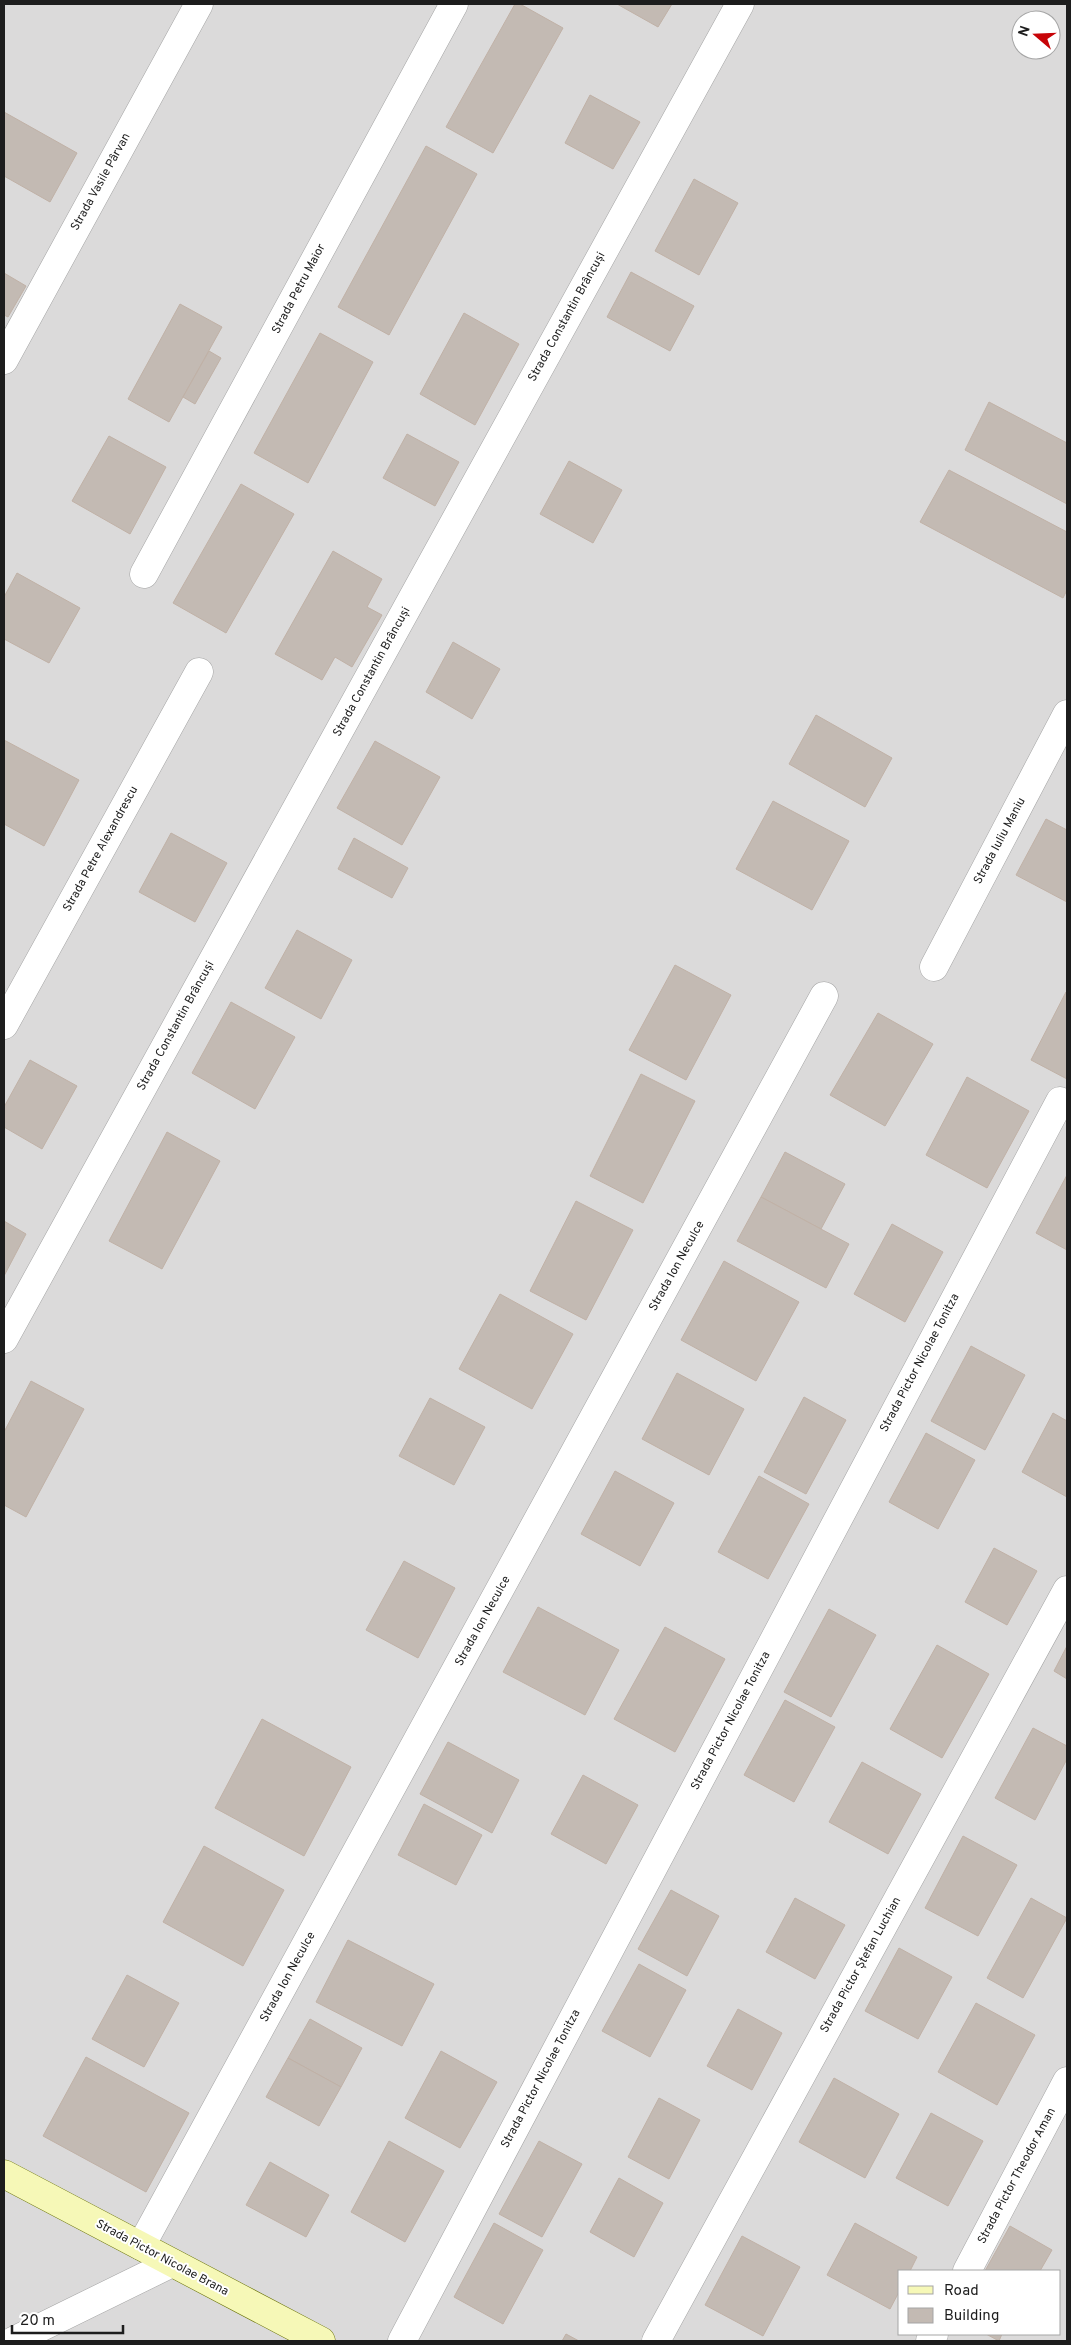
<svg xmlns="http://www.w3.org/2000/svg" width="1071" height="2345" font-family="Overpass,sans-serif">
  <style>
    .residential { fill: #dbdada; fill-rule: evenodd }
    .building { fill: #c3bab3; stroke: #c0b1a6 }
    .lines { fill: none; stroke-linecap: round; stroke-linejoin: round }
    .street-casing { stroke: #a4a4a4; stroke-width: 29 }
    .secondary-casing { stroke: #697207; stroke-width: 29 }
    .street { stroke: #fff; stroke-width: 28 }
    .secondary { stroke: #f6f8b7; stroke-width: 28 }
    .labels { text-anchor: middle; dominant-baseline: central; stroke-width: 4; stroke-linejoin: round; paint-order: stroke }
    .street-label { font-size: 12px; fill: #1d1d1d; stroke: #fff }
  </style>
  <rect width="100%" height="100%" fill="#eeeae3"/>
  <path class="residential" d="M4 4H1067V2341H4ZM1021 20H1051V50H1021ZM900 2271H1060V2334H900Z"/>
  <g class="building">
    <path d="M515 4H520L563 28 493 153 446 127Z"/>
    <path d="M617 4H672L658 27Z"/>
    <path d="M590 95 640 122 613 169 565 143Z"/>
    <path d="M4 112 77 153 50 202 4 176Z"/>
    <path d="M426 146 477 174 389 335 338 307Z"/>
    <path d="M694 179 738 203 699 275 655 251Z"/>
    <path d="M631 272 694 306 670 351 607 317Z"/>
    <path d="M4 273 26 286 8 317 4 315Z"/>
    <path d="M180 304 222 327 169 422 128 399Z"/>
    <path d="M464 313 519 344 475 425 420 394Z"/>
    <path d="M320 333 373 362 308 483 254 453Z"/>
    <path d="M209 351 221 358 195 404 183 397Z"/>
    <path d="M989 402 1067 443V504L965 450Z"/>
    <path d="M407 434 459 462 435 506 383 478Z"/>
    <path d="M109 436 166 467 130 534 72 501Z"/>
    <path d="M569 461 622 490 593 543 540 514Z"/>
    <path d="M949 470 1067 532V590L1063 598 920 522Z"/>
    <path d="M241 484 294 514 226 633 173 603Z"/>
    <path d="M333 551 382 579 367 607 382 615 352 667 335 657 322 680 275 654Z"/>
    <path d="M17 573 80 608 49 663 4 639V597Z"/>
    <path d="M453 642 500 669 472 719 426 692Z"/>
    <path d="M816 715 892 758 865 807 789 764Z"/>
    <path d="M4 740 79 780 44 846 4 824Z"/>
    <path d="M375 741 440 777 402 845 337 808Z"/>
    <path d="M773 801 849 841 812 910 736 869Z"/>
    <path d="M1046 819 1067 830V902L1016 875Z"/>
    <path d="M171 833 227 863 195 922 139 892Z"/>
    <path d="M354 838 408 868 392 898 338 869Z"/>
    <path d="M297 930 352 960 321 1019 265 988Z"/>
    <path d="M675 965 731 995 686 1080 629 1050Z"/>
    <path d="M1066 992H1067V1079L1031 1060Z"/>
    <path d="M231 1002 295 1037 255 1109 192 1073Z"/>
    <path d="M878 1013 933 1044 885 1126 830 1095Z"/>
    <path d="M30 1060 77 1086 42 1149 4 1127V1107Z"/>
    <path d="M641 1074 695 1101 643 1203 590 1176Z"/>
    <path d="M967 1077 1029 1111 987 1188 926 1155Z"/>
    <path d="M167 1132 220 1161 162 1269 109 1241Z"/>
    <path d="M785 1152 845 1184 821 1229 761 1197Z"/>
    <path d="M1067 1175V1250L1036 1233Z"/>
    <path d="M761 1197 849 1244 826 1288 737 1241Z"/>
    <path d="M576 1201 633 1230 586 1320 530 1291Z"/>
    <path d="M4 1221 26 1234 4 1276Z"/>
    <path d="M892 1224 943 1252 905 1322 854 1294Z"/>
    <path d="M724 1261 799 1302 756 1381 681 1340Z"/>
    <path d="M500 1294 573 1334 532 1409 459 1369Z"/>
    <path d="M971 1346 1025 1375 985 1450 931 1421Z"/>
    <path d="M677 1373 744 1409 709 1475 642 1439Z"/>
    <path d="M31 1381 84 1409 26 1517 4 1505V1432Z"/>
    <path d="M804 1397 846 1420 806 1494 764 1472Z"/>
    <path d="M430 1398 485 1427 454 1485 399 1456Z"/>
    <path d="M1053 1413 1067 1421V1497L1022 1472Z"/>
    <path d="M926 1433 975 1460 938 1529 889 1502Z"/>
    <path d="M615 1471 674 1503 640 1566 581 1534Z"/>
    <path d="M759 1476 809 1504 768 1579 718 1552Z"/>
    <path d="M994 1548 1037 1571 1007 1625 965 1602Z"/>
    <path d="M404 1561 455 1588 418 1658 366 1630Z"/>
    <path d="M538 1607 619 1650 585 1715 503 1672Z"/>
    <path d="M829 1609 876 1635 831 1717 784 1692Z"/>
    <path d="M665 1627 725 1659 675 1752 614 1719Z"/>
    <path d="M937 1645 989 1674 942 1758 890 1729Z"/>
    <path d="M1067 1646V1679L1054 1671Z"/>
    <path d="M785 1700 835 1727 794 1802 744 1775Z"/>
    <path d="M262 1719 351 1767 304 1856 215 1808Z"/>
    <path d="M1033 1728 1067 1746V1759L1035 1820 995 1798Z"/>
    <path d="M448 1742 519 1780 492 1833 420 1794Z"/>
    <path d="M862 1762 921 1794 888 1854 829 1822Z"/>
    <path d="M583 1775 638 1805 606 1864 551 1834Z"/>
    <path d="M424 1804 482 1835 456 1885 398 1855Z"/>
    <path d="M963 1836 1017 1865 978 1936 925 1908Z"/>
    <path d="M204 1846 284 1890 243 1966 163 1922Z"/>
    <path d="M671 1890 719 1916 687 1976 638 1949Z"/>
    <path d="M795 1898 845 1925 815 1979 766 1952Z"/>
    <path d="M1031 1898 1067 1918 1023 1998 987 1978Z"/>
    <path d="M348 1940 434 1984 402 2046 316 2002Z"/>
    <path d="M899 1948 952 1977 918 2039 865 2011Z"/>
    <path d="M639 1964 686 1990 650 2057 602 2031Z"/>
    <path d="M127 1975 179 2003 144 2067 92 2039Z"/>
    <path d="M976 2003 1035 2035 997 2105 938 2072Z"/>
    <path d="M738 2009 782 2033 752 2090 707 2066Z"/>
    <path d="M310 2019 362 2048 341 2087 288 2058Z"/>
    <path d="M441 2051 497 2082 460 2148 405 2118Z"/>
    <path d="M86 2057 189 2113 146 2192 43 2136Z"/>
    <path d="M288 2058 341 2087 319 2126 266 2097Z"/>
    <path d="M834 2078 899 2114 865 2178 799 2142Z"/>
    <path d="M659 2098 700 2120 669 2179 628 2157Z"/>
    <path d="M931 2113 983 2141 948 2206 896 2178Z"/>
    <path d="M389 2141 444 2171 405 2242 351 2212Z"/>
    <path d="M539 2141 582 2164 542 2237 499 2214Z"/>
    <path d="M270 2162 329 2195 306 2237 246 2205Z"/>
    <path d="M619 2178 663 2203 634 2257 590 2232Z"/>
    <path d="M494 2223 543 2250 503 2324 454 2297Z"/>
    <path d="M855 2223 917 2257 910 2271H900V2290L890 2309 827 2275Z"/>
    <path d="M1010 2226 1052 2250 1040 2271H985Z"/>
    <path d="M742 2236 800 2267 763 2336 705 2305Z"/>
    <path d="M566 2334 579 2341H562Z"/>
    <path d="M986 2334H1002L999 2341Z"/>
  </g>
  <g class="lines">
    <defs>
      <g id="street">
        <path d="M4 360 199 4"/>
        <path d="M144 574 454 4"/>
        <path d="M934 967 1067 714"/>
        <path d="M4 1025 199 672"/>
        <path d="M4 1339 740 4"/>
        <path d="M141 2246 824 996"/>
        <path d="M967 2271 1067 2081"/>
        <path d="M13 2341 172 2263"/>
        <path d="M402 2341 1060 1101"/>
        <path d="M656 2341 1067 1590"/>
        <path d="M930 2341 934 2334"/>
      </g>
      <path id="secondary" d="M4 2174 321 2341"/>
    </defs>
    <use href="#street" class="street-casing"/>
    <use href="#secondary" class="secondary-casing"/>
    <use href="#street" class="street"/>
    <use href="#secondary" class="secondary"/>
  </g>
  <g class="labels">
    <g class="street-label">
      <text transform="translate(101 182) rotate(-61)">Strada Vasile Pârvan</text>
      <text transform="translate(299 289) rotate(-62)">Strada Petru Maior</text>
      <text transform="translate(567 317) rotate(-61)">Strada Constantin Brâncuși</text>
      <text transform="translate(372 672) rotate(-61)">Strada Constantin Brâncuși</text>
      <text transform="translate(1000 841) rotate(-62)">Strada Iuliu Maniu</text>
      <text transform="translate(101 849) rotate(-61)">Strada Petre Alexandrescu</text>
      <text transform="translate(176 1026) rotate(-61)">Strada Constantin Brâncuși</text>
      <text transform="translate(677 1266) rotate(-61)">Strada Ion Neculce</text>
      <text transform="translate(920 1363) rotate(-62)">Strada Pictor Nicolae Tonitza</text>
      <text transform="translate(483 1621) rotate(-61)">Strada Ion Neculce</text>
      <text transform="translate(731 1721) rotate(-62)">Strada Pictor Nicolae Tonitza</text>
      <text transform="translate(861 1965) rotate(-61)">Strada Pictor Ștefan Luchian</text>
      <text transform="translate(288 1977) rotate(-61)">Strada Ion Neculce</text>
      <text transform="translate(541 2079) rotate(-62)">Strada Pictor Nicolae Tonitza</text>
      <text transform="translate(1017 2176) rotate(-62)">Strada Pictor Theodor Aman</text>
      <text transform="translate(162 2258) rotate(28)">Strada Pictor Nicolae Brana</text>
    </g>
  </g>
  <rect width="1071" height="2345" fill="none" stroke="#1d1d1d" stroke-width="10"/>
  <rect x="898" y="2270" width="162" height="65" fill="#ffffff" stroke="#a5a5a5"/>
  <rect x="908" y="2286" width="25" height="8" fill="#f6f8b7" stroke="#a5a5a5"/>
  <text x="944" y="2295" font-size="15" fill="#1d1d1d">Road</text>
  <rect x="908" y="2308" width="25" height="15" fill="#c3bab3" stroke="#a5a5a5"/>
  <text x="944" y="2320" font-size="15" fill="#1d1d1d">Building</text>
  <g transform="translate(1036 35) rotate(289)"><circle r="24" fill="#ffffff" stroke="#a5a5a5"/>
  <path d="M0-4L9 19L0 12L-9 19Z" fill="#c70408"/>
  <text y="-8" font-size="14" font-weight="bold" text-anchor="middle" fill="#1d1d1d">N</text>
  </g>
  <path d="M12 2325v8h111v-8" fill="none" stroke="#1d1d1d" stroke-width="2.5"/>
  <text x="20" y="2325" font-size="15" fill="#1d1d1d" stroke="#ffffff" stroke-width="4" paint-order="stroke">20 m</text>
</svg>
